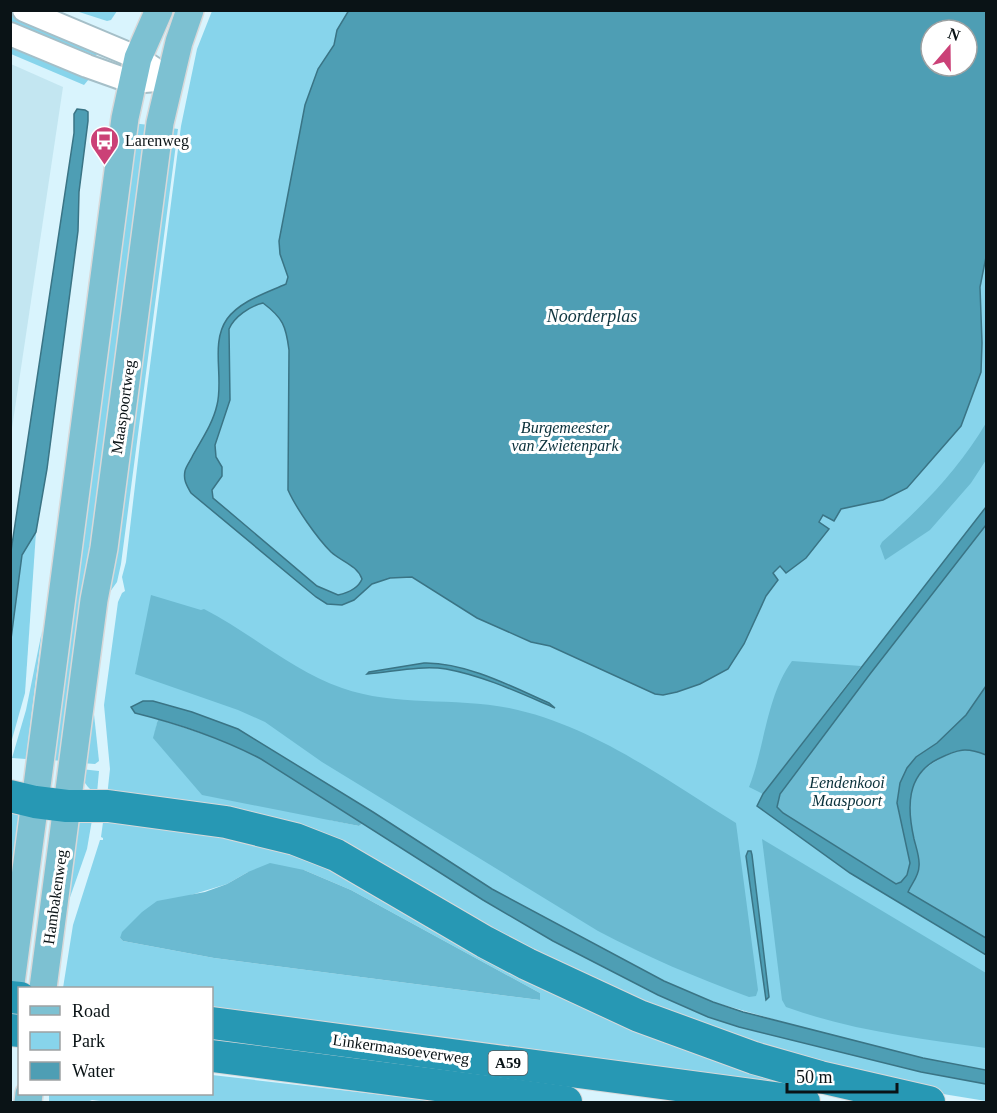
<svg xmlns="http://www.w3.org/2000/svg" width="997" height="1113" font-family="Georgia,serif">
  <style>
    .built { fill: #c3e6f1 }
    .green { fill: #87d4eb; fill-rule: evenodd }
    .forest { fill: #6bbad1 }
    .water { fill: #4e9eb4; stroke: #3a7485; stroke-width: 1.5; fill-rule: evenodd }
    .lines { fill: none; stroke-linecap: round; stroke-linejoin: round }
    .minor-casing { stroke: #a5bfc8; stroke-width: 26 }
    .major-casing { stroke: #d8d9da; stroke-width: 30 }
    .highway-casing { stroke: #d8d9da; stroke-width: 34 }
    .minor { stroke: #fff; stroke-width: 22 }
    .major { stroke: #7dc1d2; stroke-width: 27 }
    .highway { stroke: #2798b4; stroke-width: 32 }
    .labels { text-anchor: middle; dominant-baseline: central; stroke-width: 6; stroke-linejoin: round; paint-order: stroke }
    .shield { fill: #fff; stroke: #545a5c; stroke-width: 1.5 }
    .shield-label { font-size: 15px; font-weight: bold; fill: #0a1316 }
    .poi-label { font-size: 16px; fill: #0a1316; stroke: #fff; text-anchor: start }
    .street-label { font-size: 16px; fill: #0a1316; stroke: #fff }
    .park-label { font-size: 16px; font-style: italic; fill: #09303a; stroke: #fff }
    .water-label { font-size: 18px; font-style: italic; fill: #103640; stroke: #fff }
  </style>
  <rect width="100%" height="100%" fill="#d9f4fd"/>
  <path class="built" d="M11 64 63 87 11 435Z"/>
  <g class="green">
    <path d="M10 11 99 49 96 56 11 22Z"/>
    <path d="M76 11H117L111 20 107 21Z"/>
    <path d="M212 11H986V1070L923 1058 804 1028 713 1002 664 981 491 889 373 812 238 729 135 713 158 719 154 738 330 820 359 826 363 823 483 900 553 941 708 1017 921 1072 986 1084V1101L937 1093 788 1055 618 998 419 891 107 797 110 769 104 705 118 602 122 593 125 591 122 577 126 562 140 443 181 126 197 49ZM931 30H967V66H931Z"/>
    <path d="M11 46 89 79 84 85 11 54Z"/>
    <path d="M132 123 149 125 65 761 48 760Z"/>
    <path d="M164 127 178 129 121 564 117 582 107 596H102L112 579 133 420Z"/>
    <path d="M36 532 25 693 11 743V639L22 555Z"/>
    <path d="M42 631 26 759 12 758 26 710Z"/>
    <path d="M93 705 99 761 95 764 81 763Z"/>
    <path d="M81 769 99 771 97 793C86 789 82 779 81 769Z"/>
    <path d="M11 804 23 807 11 909Z"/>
    <path d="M93 814 87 849 68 903 62 901 74 815Z"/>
    <path d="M104 815 253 837 391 893 856 1093 212 1010V988H63L73 925 100 840H103V838L101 837ZM304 870 351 890 540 993V1000L214 958 123 941 120 938 191 895 227 884 248 872Z"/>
    <path d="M212 1075 444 1102H109L92 1100 87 1102H49V1094H212Z"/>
  </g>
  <g class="forest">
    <path d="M986 423V460L971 483 930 530 885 560 880 546 882 542C922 507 959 469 986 423Z"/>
    <path d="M986 525V686L966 715 937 743 916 757 907 768 897 803 910 863 907 875 901 882 897 884 783 813 777 807 780 794 870 674Z"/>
    <path d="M151 595 201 610 204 609C251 633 291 670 342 688 395 707 454 697 509 708 592 725 665 779 736 823L758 990 756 996 749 997C697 978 647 957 598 931L322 762 265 722 238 710 135 674Z"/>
    <path d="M792 661 861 666 763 794 749 787C765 747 766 697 792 661Z"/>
    <path d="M158 719 231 743 261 759 363 823 359 826 202 795 153 738Z"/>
    <path d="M962 749H973L986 755V938L908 892C911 886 916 881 916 875 919 856 912 839 910 820 905 777 926 763 962 749Z"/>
    <path d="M762 839 986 973V1048C920 1039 849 1030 786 1007L782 1000Z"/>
    <path d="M270 863 304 870 351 890 540 993V1000L214 958 123 941 120 938 122 932 142 912 157 901 205 892 227 884 248 872Z"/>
  </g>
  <g class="water">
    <path d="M349 10 986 11V257L980 287 982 343 981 372 961 426 907 488 883 500 841 509 834 521 823 515 819 522 829 529 806 558 786 573 780 566 773 573 778 580 766 596 744 644 728 669 700 684 677 692 663 695 655 694 550 646 531 642 477 618 412 577 390 578 372 584 354 600 342 605 327 604 316 597 191 493C187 486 183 480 185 471 186 466 191 460 193 455 202 439 213 423 217 405 224 378 210 343 227 319 240 301 266 293 286 284L288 277 280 254 279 241 305 105 318 69 334 45 337 30ZM931 30H967V66H931ZM263 303C283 318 286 326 289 350L288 490C296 508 317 538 331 552 342 562 357 565 362 579 358 589 347 593 338 595L317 586 213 498 212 490 222 476V467L216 457 215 445 230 400 229 329C234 317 250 306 263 303Z"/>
    <path d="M77 109 85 110 88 112V121L79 192 78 231 47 469 36 532 22 555 11 639V551L74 133V114Z"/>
    <path d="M986 507V525L870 674 780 794 777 807 783 813 896 884 901 882 907 875 910 863 897 803 900 783 907 768 916 757 937 743 966 715 986 686V755C966 747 958 749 938 759 906 775 907 808 914 839 916 847 920 858 919 866 919 876 912 883 908 892L986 938V955L850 873 757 806 763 794Z"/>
    <path d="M424 663C465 662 513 687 549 703L555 708C520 693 484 676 446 669 421 665 392 672 367 674L369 672Z"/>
    <path d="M143 701H153L192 712 238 729 373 812 492 889 664 981 713 1002 743 1012 923 1058 986 1070V1084L921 1072 739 1027 708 1017 658 995 553 941 483 900 261 759C221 738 179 724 135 713L131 707Z"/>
    <path d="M748 851H751L752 855 769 997 766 1000 746 856Z"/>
  </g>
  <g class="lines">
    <defs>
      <g id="minor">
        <path d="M24 10 138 58 153 68"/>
        <path d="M10 34 87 66 132 82 169 79"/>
      </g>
      <g id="major">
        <path d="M43 988 94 600 104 548 160 123 179 42 190 10"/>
        <path d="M10 991 125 118 138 58 159 10"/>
        <path d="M28 1102 29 1094"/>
      </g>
      <g id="highway">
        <path d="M10 796 35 802 67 806H108L226 822 295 839 336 855 485 942 527 964 639 1016 754 1058 820 1077 929 1102"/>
        <path d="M10 997 20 998"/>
        <path d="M212 1023 804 1102"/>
        <path d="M10 1030 20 1031"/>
        <path d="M212 1056 566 1102"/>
      </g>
    </defs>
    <use href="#minor" class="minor-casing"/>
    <use href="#major" class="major-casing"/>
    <use href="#highway" class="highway-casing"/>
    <use href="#minor" class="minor"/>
    <use href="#major" class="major"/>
    <use href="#highway" class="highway"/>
  </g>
  <defs>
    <symbol id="bus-pin" viewBox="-11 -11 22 30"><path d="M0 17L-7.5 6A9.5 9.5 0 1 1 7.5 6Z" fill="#cb4177" stroke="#fff"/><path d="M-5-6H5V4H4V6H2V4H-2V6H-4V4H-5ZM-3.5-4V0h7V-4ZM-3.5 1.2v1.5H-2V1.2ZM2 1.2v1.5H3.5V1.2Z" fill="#fff"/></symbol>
  </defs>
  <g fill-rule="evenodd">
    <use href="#bus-pin" x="88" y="124" width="33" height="45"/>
  </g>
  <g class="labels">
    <rect class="shield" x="488.5" y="1051" width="39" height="24" rx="4.5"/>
    <g class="shield-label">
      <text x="508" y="1063">A59</text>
    </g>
    <g class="poi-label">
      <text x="125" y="140">Larenweg</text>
    </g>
    <g class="street-label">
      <text transform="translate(123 407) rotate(-82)">Maaspoortweg</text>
      <text transform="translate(55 897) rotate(-82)">Hambakenweg</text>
      <text transform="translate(401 1049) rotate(8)">Linkermaasoeverweg</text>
    </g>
    <g class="park-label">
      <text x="565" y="427">Burgemeester<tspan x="565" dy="18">van Zwietenpark</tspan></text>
      <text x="847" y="782">Eendenkooi<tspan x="847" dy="18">Maaspoort</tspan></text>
    </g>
    <g class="water-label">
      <text x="592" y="316">Noorderplas</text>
    </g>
  </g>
  <rect width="997" height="1113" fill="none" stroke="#0a1316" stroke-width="24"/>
  <rect x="18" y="987" width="195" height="108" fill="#ffffff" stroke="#9da1a2" stroke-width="1.5"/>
  <rect x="30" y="1006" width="30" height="9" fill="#7dc1d2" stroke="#9da1a2" stroke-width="1.5"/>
  <text x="72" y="1017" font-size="18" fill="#0a1316">Road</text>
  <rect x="30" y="1032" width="30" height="18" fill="#87d4eb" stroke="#9da1a2" stroke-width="1.5"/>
  <text x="72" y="1047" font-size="18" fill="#0a1316">Park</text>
  <rect x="30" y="1062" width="30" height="18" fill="#4e9eb4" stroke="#9da1a2" stroke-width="1.5"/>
  <text x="72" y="1077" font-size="18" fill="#0a1316">Water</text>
  <g transform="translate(949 48) rotate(20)"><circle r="28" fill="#ffffff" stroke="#9da1a2" stroke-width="1.5"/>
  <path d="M0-4.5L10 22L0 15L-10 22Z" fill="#cb4177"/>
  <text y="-9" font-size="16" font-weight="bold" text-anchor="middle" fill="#0a1316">N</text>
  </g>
  <path d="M787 1083v9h110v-9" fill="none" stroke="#0a1316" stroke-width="3"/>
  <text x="796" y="1083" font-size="18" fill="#0a1316" stroke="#ffffff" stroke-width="4.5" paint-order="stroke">50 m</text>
</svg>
